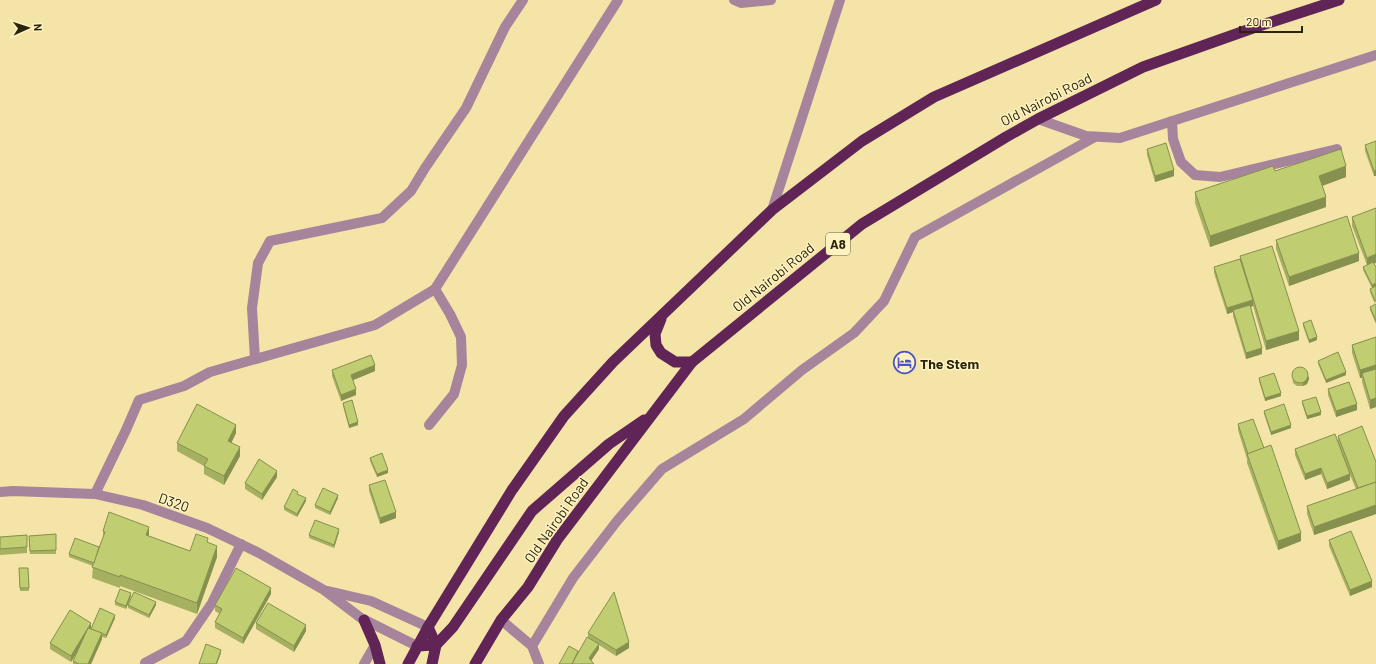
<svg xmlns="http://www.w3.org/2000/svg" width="1376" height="664" font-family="Barlow,sans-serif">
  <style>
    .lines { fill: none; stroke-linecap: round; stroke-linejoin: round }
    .service { stroke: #a5849c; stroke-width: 10 }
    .minor { stroke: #a5849c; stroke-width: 10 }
    .tertiary { stroke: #a5849c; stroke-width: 10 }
    .trunk { stroke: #612456; stroke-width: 11 }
    .wall { fill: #a5b061 }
    .shaded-wall { fill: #86904f }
    .building { fill: #c0cd71; stroke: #86904f }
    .labels { text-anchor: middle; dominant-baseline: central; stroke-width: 3; stroke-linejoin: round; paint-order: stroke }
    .shield { fill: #fef2c1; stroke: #6a6242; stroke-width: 1 }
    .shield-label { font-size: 13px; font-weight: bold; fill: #2a240b }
    .street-label { font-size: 14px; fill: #2a240b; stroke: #fef2c1 }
    .poi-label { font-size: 14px; font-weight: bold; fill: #2a240b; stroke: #fef2c1; text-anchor: start }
  </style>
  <rect width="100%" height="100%" fill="#f4e4a7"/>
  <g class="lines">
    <g class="service">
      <path d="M734 0 741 3 771 0"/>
      <path d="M1172 121 1173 139 1181 162 1195 175 1220 177 1337 149"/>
      <path d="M772 210 840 0"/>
      <path d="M255 359 252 308 258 263 270 241 382 218 411 191 425 168 466 108 505 27 523 0"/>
      <path d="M429 425 454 394 462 365 461 337 450 314 435 289"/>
      <path d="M145 663 186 641 212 603 241 544"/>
      <path d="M364 664 375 645"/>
    </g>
    <g class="minor">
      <path d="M1038 119 1086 136 1120 138 1376 55"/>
      <path d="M95 494 126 430 139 400 184 386 210 372 375 325 435 289 618 0"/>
      <path d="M501 620 532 646 539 664"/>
      <path d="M532 646 573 578 617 521 662 469 744 419 802 370 854 333 884 301 915 237 1095 137"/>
    </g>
    <g class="tertiary">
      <path d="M0 492 13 491 95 494 143 505 207 528 259 553 324 590 361 618 417 646"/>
      <path d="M328 591 371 601 428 627"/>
    </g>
    <g class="trunk">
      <path d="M661 319 655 334 656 345 661 353 675 362H692"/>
      <path d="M364 620 375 645 380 664"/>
      <path d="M428 627 436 645 432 664"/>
      <path d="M417 646 436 645 453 627 532 511 609 444 644 420"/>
      <path d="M408 664 428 627 512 490 564 416 613 362 772 210 862 141 934 97 1156 0"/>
      <path d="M475 664 501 620 528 587 557 540 692 362 862 224 1006 137 1038 119 1143 67 1253 28 1339 0"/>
    </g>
  </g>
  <g class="wall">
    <path d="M1376 141V176H1374L1365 151V145Z"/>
    <path d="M1147 149 1174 176 1155 182 1147 155Z"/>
    <path d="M1275 171 1346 177 1322 186 1326 207 1210 247 1195 203V192Z"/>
    <path d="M1352 217 1374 264 1372 288 1363 270V267L1367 265 1352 226Z"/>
    <path d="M1276 240 1359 261 1289 286 1276 249Z"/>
    <path d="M1240 256 1299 340 1266 350 1253 306 1251 307 1262 354 1246 359 1233 316V312L1227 314 1214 273V267L1240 259Z"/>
    <path d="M1376 286 1375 304 1370 292V289Z"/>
    <path d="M1376 304V324L1370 310V307Z"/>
    <path d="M1303 323 1317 340 1309 343 1303 326Z"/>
    <path d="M1376 337V407L1370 409 1362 382V378H1360L1352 353V345Z"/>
    <path d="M1318 361 1346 375 1326 383 1318 364Z"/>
    <path d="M332 370 375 371 353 380 356 395 341 401 332 376Z"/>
    <path d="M1292 375 1309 379 1307 384 1303 386H1297L1293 383Z"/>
    <path d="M1259 378 1281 396 1265 401 1259 381Z"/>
    <path d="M1328 389 1357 410 1336 417 1328 395Z"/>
    <path d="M1302 401 1321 415 1307 419 1302 404Z"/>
    <path d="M343 403 358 425 349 428 343 406Z"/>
    <path d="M1264 411 1291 428 1271 435 1264 414Z"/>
    <path d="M1238 424 1264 448 1301 541 1278 550 1247 463V459L1238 430Z"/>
    <path d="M236 433 231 443 240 456 224 485 204 474V466L177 451V443Z"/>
    <path d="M1338 436 1376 462V514L1314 535 1307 514V506L1356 489 1350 475V480L1327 489 1321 474 1305 480 1295 455V449L1338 441Z"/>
    <path d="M370 458 388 473 377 477 370 461Z"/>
    <path d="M277 477 262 500 245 489V483Z"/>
    <path d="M369 485 396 518 380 524 369 491Z"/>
    <path d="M298 495 306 501 297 517 284 510V507Z"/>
    <path d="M338 498 330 515 315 508V505Z"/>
    <path d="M103 531 149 536 190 551 208 542 217 557 197 614 120 586V588L92 578 93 566 69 557V554L99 547 103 538Z"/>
    <path d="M339 532 334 548 309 538V535Z"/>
    <path d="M56 534V554H30L29 536Z"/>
    <path d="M27 535V553L0 555V537Z"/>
    <path d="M1329 540 1372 587 1350 596 1329 546Z"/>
    <path d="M19 568H28L29 591H20Z"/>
    <path d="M271 594 243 644 215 628V622L220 614 215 611V605Z"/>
    <path d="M131 596 126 609 115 605V602Z"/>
    <path d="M128 605H156L149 618 128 608Z"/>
    <path d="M115 618 106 638 102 637V639L91 664H73V661L81 645 71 662 50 649V643L91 628Z"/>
    <path d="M256 623 306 631 294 652 256 629Z"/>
    <path d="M588 633 629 648 616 656 599 645V649L591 661 578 652 588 638Z"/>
  </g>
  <g class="shaded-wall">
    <path d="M1346 166V177L1319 187V176Z"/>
    <path d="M1174 170V176L1155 182V176Z"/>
    <path d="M1376 170V176H1374V171Z"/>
    <path d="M1326 197V207L1210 247V236Z"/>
    <path d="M1359 253V261L1289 286V277Z"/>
    <path d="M1376 254V263L1367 266V258Z"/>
    <path d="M1376 283V286L1372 288V285Z"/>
    <path d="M1253 300V306L1234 312 1233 310V312L1227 314V308Z"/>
    <path d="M1299 331V340L1266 350V341Z"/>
    <path d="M1317 337V340L1309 343V340Z"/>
    <path d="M1262 348V354L1246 359V353Z"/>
    <path d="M375 365V371L351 381V375Z"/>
    <path d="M1376 365V373H1362V378H1360V370Z"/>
    <path d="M1346 372V375L1326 383V380Z"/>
    <path d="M1309 376V379L1307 384 1303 386V383Z"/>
    <path d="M356 389V395L341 401V395Z"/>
    <path d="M1281 393V396L1265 401V398Z"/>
    <path d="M1376 398V407L1370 409V400Z"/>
    <path d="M1357 404V410L1336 417V411Z"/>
    <path d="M1321 412V415L1307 419V416Z"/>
    <path d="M358 422V425L349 428V425Z"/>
    <path d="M236 425V433L228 450V441Z"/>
    <path d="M1291 425V428L1271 435V432Z"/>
    <path d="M240 447V456L224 485V476Z"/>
    <path d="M1321 468V474L1305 480V474Z"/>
    <path d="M388 470V473L377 477V474Z"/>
    <path d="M277 471V477L262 500V494Z"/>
    <path d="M1350 474V480L1327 489V483Z"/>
    <path d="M338 495V498L330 515V512Z"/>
    <path d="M306 498V501L297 517V514Z"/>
    <path d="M1376 505V514L1314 535V527Z"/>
    <path d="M396 512V518L380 524V518Z"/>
    <path d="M149 527V537L146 535Z"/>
    <path d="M339 529V532L334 548V545Z"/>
    <path d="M1301 533V541L1278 550V541Z"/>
    <path d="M217 546V557L197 614V603Z"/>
    <path d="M1372 581V587L1350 596V590Z"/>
    <path d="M271 588V594L243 644V638Z"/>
    <path d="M131 593V596L126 609V606Z"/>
    <path d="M156 602V605L149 618V615Z"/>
    <path d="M115 615V618L106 638V635Z"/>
    <path d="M91 623V628L71 662V656Z"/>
    <path d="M306 625V631L294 652V646Z"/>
    <path d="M102 633V639L91 664H88Z"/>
    <path d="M629 642V648L616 656V650Z"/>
    <path d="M599 644V649L589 664V658Z"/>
    <path d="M221 650V653L217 664H216Z"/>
  </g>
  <g class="building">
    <path d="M1376 141V170L1374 171 1365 145Z"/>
    <path d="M1166 143 1174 170 1155 176 1147 149Z"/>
    <path d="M1341 149 1346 166 1319 176 1326 197 1210 236 1195 192 1273 166 1275 171Z"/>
    <path d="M1376 208V254L1367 258 1352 217Z"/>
    <path d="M1347 216 1359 253 1289 277 1276 240Z"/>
    <path d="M1272 246 1299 331 1266 341 1240 256Z"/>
    <path d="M1240 259 1253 300 1227 308 1214 267Z"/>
    <path d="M1373 262 1376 267V283L1372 285 1363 267Z"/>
    <path d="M1376 286V301H1375L1370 289Z"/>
    <path d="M1376 304V321L1370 307Z"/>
    <path d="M1250 305 1262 348 1246 353 1233 310Z"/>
    <path d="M1311 320 1317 337 1309 340 1303 323Z"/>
    <path d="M1376 337V365L1360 370 1352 345Z"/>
    <path d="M1338 352 1346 372 1326 380 1318 361Z"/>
    <path d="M371 355 375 365 351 375 356 389 341 395 332 370Z"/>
    <circle cx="1300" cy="375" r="8"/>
    <path d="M1376 369V398L1370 400 1362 373Z"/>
    <path d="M1274 373 1281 393 1265 398 1259 378Z"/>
    <path d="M1349 382 1357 404 1336 411 1328 389Z"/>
    <path d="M1316 397 1321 412 1307 416 1302 401Z"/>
    <path d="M352 400 358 422 349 425 343 403Z"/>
    <path d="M197 404 236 425 228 441 240 447 224 476 204 466 208 459 177 443Z"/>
    <path d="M1284 404 1291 425 1271 432 1264 411Z"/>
    <path d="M1253 419 1264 448 1248 454 1238 424Z"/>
    <path d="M1362 426 1376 462V482L1358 488 1338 436Z"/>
    <path d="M1335 434 1350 474 1327 483 1321 468 1305 474 1295 449Z"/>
    <path d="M1271 445 1301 533 1278 541 1247 454Z"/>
    <path d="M382 453 388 470 377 474 370 458Z"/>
    <path d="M259 459 277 471 262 494 245 483Z"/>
    <path d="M385 480 396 512 380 518 369 485Z"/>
    <path d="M1376 482V505L1314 527 1307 506Z"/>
    <path d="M323 488 338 495 330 512 315 505Z"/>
    <path d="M293 489 298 492 297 494 306 498 297 514 284 507Z"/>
    <path d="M109 512 149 527 146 535 190 551 196 534 208 538 207 542 217 546 197 603 120 575V577L92 567 105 532 103 531Z"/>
    <path d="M315 520 339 529 334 545 309 535Z"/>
    <path d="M1351 531 1372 581 1350 590 1329 540Z"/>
    <path d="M56 534V550L30 551 29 536Z"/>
    <path d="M27 535V547L0 549V537Z"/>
    <path d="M75 538 99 547 94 563 69 554Z"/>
    <path d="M19 568H28L29 588H20Z"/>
    <path d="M236 568 271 588 243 638 215 622 222 609 215 605Z"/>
    <path d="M120 589 131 593 126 606 115 602Z"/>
    <path d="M134 592 156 602 149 615 128 605Z"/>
    <path d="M614 592 629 642 616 650 588 633Z"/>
    <path d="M268 603 306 625 294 646 256 623Z"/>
    <path d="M100 608 115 615 106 635 91 629Z"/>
    <path d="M70 610 91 623 71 656 50 643Z"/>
    <path d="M88 628 102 633 88 664H79L73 661Z"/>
    <path d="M587 637 599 644 589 658 594 664H572Z"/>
    <path d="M206 644 221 650 216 664H199Z"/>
    <path d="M569 646 578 651 572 664H559Z"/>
  </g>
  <defs>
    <symbol id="hotel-ring" viewBox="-11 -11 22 22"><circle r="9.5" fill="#fef2c1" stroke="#4c53c9" stroke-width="1.5"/><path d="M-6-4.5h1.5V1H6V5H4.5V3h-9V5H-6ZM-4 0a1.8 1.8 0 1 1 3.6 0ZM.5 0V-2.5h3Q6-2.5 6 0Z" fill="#4c53c9"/></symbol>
  </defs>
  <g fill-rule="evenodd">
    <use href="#hotel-ring" x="892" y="350" width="25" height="25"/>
  </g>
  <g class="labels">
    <rect class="shield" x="826" y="233" width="24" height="22" rx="3"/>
    <g class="shield-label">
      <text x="838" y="244">A8</text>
    </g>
    <g class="street-label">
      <text transform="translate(1046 99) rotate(-27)">Old Nairobi Road</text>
      <text transform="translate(773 277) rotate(-39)">Old Nairobi Road</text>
      <text transform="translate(174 502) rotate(19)">D320</text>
      <text transform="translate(556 520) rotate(-55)">Old Nairobi Road</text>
    </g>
    <g class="poi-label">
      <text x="920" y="363">The Stem</text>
    </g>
  </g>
  <g transform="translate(28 28) rotate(87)" stroke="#fef2c1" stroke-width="3" paint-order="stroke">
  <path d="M0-3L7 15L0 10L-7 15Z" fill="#2a240b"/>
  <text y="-6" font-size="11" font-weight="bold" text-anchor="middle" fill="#2a240b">N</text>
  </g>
  <path d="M1240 26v6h62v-6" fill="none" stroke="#2a240b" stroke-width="2"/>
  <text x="1246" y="26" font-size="12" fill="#2a240b" stroke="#fef2c1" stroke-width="3" paint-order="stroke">20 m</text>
</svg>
